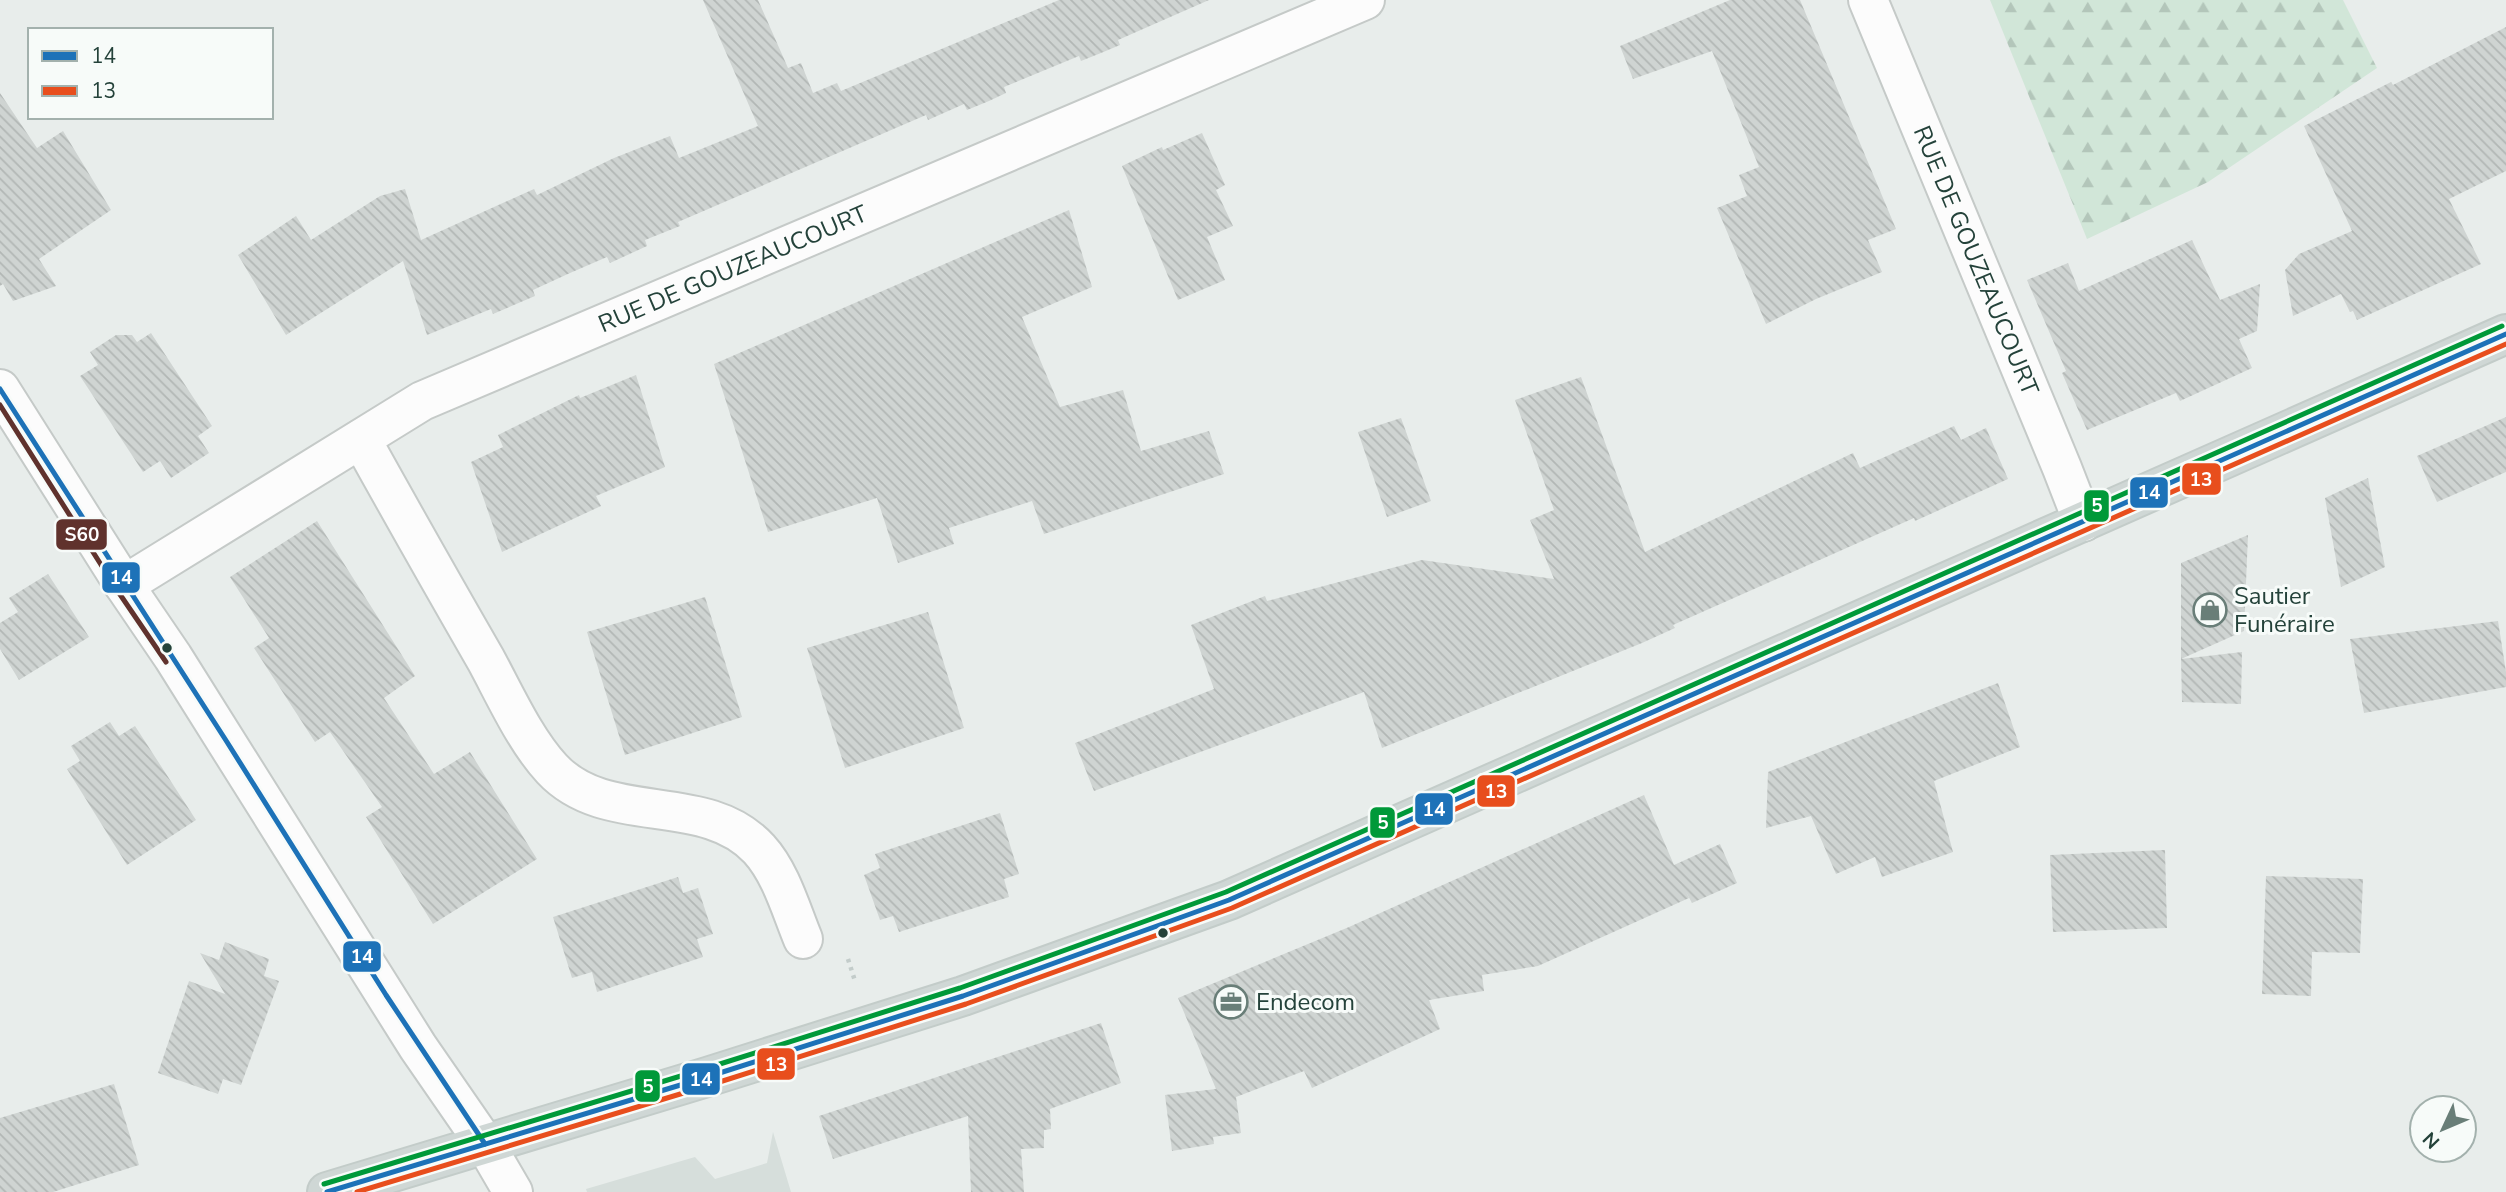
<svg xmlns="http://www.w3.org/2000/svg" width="2506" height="1192" font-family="'Nunito Sans',sans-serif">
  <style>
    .built { fill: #d6dedb }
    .forest { fill: url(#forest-firs) }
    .building { fill: url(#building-back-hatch) }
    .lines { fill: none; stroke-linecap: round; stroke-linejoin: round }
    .minor-casing { stroke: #c5cac8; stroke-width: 42 }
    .major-casing { stroke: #c3ccc9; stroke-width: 42 }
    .path { stroke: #c3ccca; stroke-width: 4.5; stroke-dasharray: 3.5 5; stroke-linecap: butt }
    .minor { stroke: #fcfcfc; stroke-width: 38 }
    .major { stroke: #cfd7d5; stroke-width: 38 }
    .bus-1-casing { stroke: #f7fbf9; stroke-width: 10 }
    .bus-2-casing { stroke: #f7fbf9; stroke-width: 10 }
    .bus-3-casing { stroke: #f7fbf9; stroke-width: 10 }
    .bus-4-casing { stroke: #f7fbf9; stroke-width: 10 }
    .bus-1 { stroke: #1d72b8; stroke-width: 5 }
    .bus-2 { stroke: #e84e1d; stroke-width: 5 }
    .bus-3 { stroke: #009939; stroke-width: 5 }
    .bus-4 { stroke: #60322d; stroke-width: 5 }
    .bus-dot { fill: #24423a; stroke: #f7fbf9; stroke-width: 2.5 }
    .labels { text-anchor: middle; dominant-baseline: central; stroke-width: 6; stroke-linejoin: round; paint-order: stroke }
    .street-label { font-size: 24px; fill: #24423a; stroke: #f7fbf9 }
    .poi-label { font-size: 24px; fill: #24423a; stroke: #f7fbf9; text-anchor: start }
    .line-badge { stroke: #f7fbf9; stroke-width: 2.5 }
    .badge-label { font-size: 19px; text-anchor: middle; font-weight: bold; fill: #fff }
  </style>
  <defs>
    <pattern id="forest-firs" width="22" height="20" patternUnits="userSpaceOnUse" patternTransform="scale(1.75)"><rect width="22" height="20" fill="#d1e6d8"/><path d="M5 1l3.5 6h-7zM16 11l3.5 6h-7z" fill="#b3c6ba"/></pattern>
    <pattern id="building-back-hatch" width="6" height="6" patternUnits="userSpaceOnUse" patternTransform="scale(1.75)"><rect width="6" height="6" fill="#cfd4d2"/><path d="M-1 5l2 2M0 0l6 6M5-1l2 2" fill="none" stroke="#b2b7b5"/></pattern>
  </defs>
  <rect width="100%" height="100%" fill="#e8edeb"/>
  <path class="built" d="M773 1132 791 1192H587L586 1189 695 1157 715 1179 767 1163Z"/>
  <path class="forest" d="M1990 0H2343L2377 68 2208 182 2087 239Z"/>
  <g class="building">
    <path d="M703 0H758L788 68 801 63 813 93 837 83 841 91 1059 0H1209L1118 40 1120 45 1101 53 1081 61 1079 56 1004 87 1006 93 989 101 967 110 964 104 928 120 926 115 678 222 680 226 645 240 647 246 610 263 607 257 570 273 533 290 535 296 493 314 491 309 427 335 403 261 286 335 238 255 296 216 311 240 380 196 405 189 421 240 534 189 537 195 614 158 670 136 679 158 758 126Z"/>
    <path d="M1730 0H1800L1896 229 1868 240 1882 272 1816 299 1766 324 1717 208 1747 196 1739 175 1759 167 1712 51 1633 79 1620 46Z"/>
    <path d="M2506 27V171L2449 199 2481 264 2357 320 2353 311 2350 312 2341 294 2293 316 2285 270 2299 254 2352 231 2304 126 2391 82 2393 85Z"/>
    <path d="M0 93 37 148 63 131 111 210 39 259 56 286 13 301 3 284 0 286Z"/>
    <path d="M1202 133 1225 185 1216 190 1233 226 1207 237 1225 280 1178 300 1122 166 1162 147 1163 150Z"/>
    <path d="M1069 210 1092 287 1022 317 1060 407 1123 390 1141 451 1209 431 1224 474 1044 534 1032 501 949 528 954 544 898 563 877 498 768 532 714 364Z"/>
    <path d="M2192 240 2220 300 2260 284 2257 331 2239 339 2252 368 2180 401 2176 393 2087 430 2062 373 2066 371 2027 280 2068 263 2079 291Z"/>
    <path d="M151 333 212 426 198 436 209 453 171 478 160 461 143 472 80 376 98 365 90 352 116 335H132L137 342Z"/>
    <path d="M636 375 665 467 596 496 601 506 502 552 471 462 503 447 498 435 579 395 580 398Z"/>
    <path d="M1581 377 1645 552 1853 453 1860 468 1954 426 1961 440 1986 428 2008 479 1915 521 1914 518 1673 625 1675 628 1642 643 1382 748 1364 692 1094 791 1075 743 1214 689 1191 625 1265 596 1267 601 1422 560 1554 579 1530 520 1554 510 1515 400Z"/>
    <path d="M2506 417V472L2437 502 2417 456Z"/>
    <path d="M1401 418 1431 501 1387 517 1358 432Z"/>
    <path d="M2368 478 2385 567 2341 587 2325 498Z"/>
    <path d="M317 521 415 676 384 698 434 774 470 752 537 859 433 924 366 817 382 807 330 732 315 742 254 648 269 638 230 577Z"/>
    <path d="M2248 535 2244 631 2181 659V563Z"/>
    <path d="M48 574 89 637 19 680 0 649V623L18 612 9 598Z"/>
    <path d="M705 597 742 717 625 755 587 632Z"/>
    <path d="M928 612 964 728 845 768 807 648Z"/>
    <path d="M2498 621 2506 672V687L2364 713 2350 639Z"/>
    <path d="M2242 652 2241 704 2182 702 2181 659Z"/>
    <path d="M1998 683 2020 747 1934 781 1953 852 1882 877 1875 857 1836 874 1811 816 1766 828 1768 772Z"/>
    <path d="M110 722 119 736 135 726 196 820 127 865 67 769 80 761 71 746Z"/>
    <path d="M1644 795 1674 865 1720 844 1737 883 1692 903 1686 892 1689 898 1538 966 1482 975 1484 991 1429 1000 1440 1029 1312 1088 1304 1071 1236 1097 1241 1133 1213 1137 1214 1144 1172 1151 1165 1095 1216 1089 1178 998 1349 927Z"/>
    <path d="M1000 813 1019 874 1004 879 1009 897 899 932 893 916 880 920 864 875 880 868 875 854Z"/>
    <path d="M2165 850 2167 928 2053 932 2050 855Z"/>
    <path d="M2266 876 2363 879 2360 953 2312 952 2311 996 2262 994Z"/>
    <path d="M678 877 683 893 698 888 713 934 697 939 703 957 597 992 592 972 572 978 553 917Z"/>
    <path d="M225 942 269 959 264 976 279 981 241 1085 223 1079 218 1094 158 1073 189 981 225 994 200 953 219 960Z"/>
    <path d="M1101 1023 1121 1083 1050 1109 1051 1129 1044 1130V1148L1021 1149 1024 1192H971L968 1116 833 1159 819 1116Z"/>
    <path d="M114 1084 139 1165 53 1192H0V1118Z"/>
  </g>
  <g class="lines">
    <defs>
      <g id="minor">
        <path id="s1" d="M1868 0 2062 468 2083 522"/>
        <path d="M0 389 124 585 173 657 418 1047 485 1144 513 1192"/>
        <path d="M361 439C402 513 444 587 486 660 505 695 525 740 552 769 607 828 705 790 759 849 781 873 791 910 803 939"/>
        <path id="s2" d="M124 585 422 401 1365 0"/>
      </g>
      <path id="major" d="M327 1192 707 1077 963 996 1229 900 2506 334"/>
    </defs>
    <use href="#minor" class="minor-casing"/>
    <use href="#major" class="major-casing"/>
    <path class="path" d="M848 959 855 981"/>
    <use href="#minor" class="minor"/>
    <use href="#major" class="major"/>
    <defs>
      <g id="bus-1">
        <path d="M0 389 227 742 386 995 485 1144"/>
        <path d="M327 1192 707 1077 963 996 1229 900 2506 334"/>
      </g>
      <path id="bus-2" d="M357 1192 710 1085 966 1004 1232 908 2506 344"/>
      <path id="bus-3" d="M324 1184 704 1069 960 988 1226 892 2502 326"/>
      <path id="bus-4" d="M0 405 117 590 166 662"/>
    </defs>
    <use href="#bus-1" class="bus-1-casing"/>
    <use href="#bus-2" class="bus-2-casing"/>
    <use href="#bus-3" class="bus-3-casing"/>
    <use href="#bus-4" class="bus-4-casing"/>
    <use href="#bus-1" class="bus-1"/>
    <use href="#bus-2" class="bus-2"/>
    <use href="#bus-3" class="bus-3"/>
    <use href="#bus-4" class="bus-4"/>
  </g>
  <defs>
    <symbol id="shop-ring" viewBox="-11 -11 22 22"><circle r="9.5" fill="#f7fbf9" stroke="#697e78" stroke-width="1.5"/><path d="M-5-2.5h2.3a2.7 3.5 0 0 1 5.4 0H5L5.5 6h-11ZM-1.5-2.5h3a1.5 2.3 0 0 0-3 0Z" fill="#697e78"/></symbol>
    <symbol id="office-ring" viewBox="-11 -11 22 22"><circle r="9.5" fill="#f7fbf9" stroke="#697e78" stroke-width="1.5"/><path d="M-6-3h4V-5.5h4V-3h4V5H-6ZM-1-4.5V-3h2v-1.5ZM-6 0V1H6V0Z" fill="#697e78"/></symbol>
  </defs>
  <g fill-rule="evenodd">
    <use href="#shop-ring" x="2191" y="591" width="38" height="38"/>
    <use href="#office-ring" x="1212" y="983" width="38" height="38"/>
  </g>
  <g class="bus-dot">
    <circle cx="167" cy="648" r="6"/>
    <circle cx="1163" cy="933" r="6"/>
  </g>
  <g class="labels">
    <g class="street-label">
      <text stroke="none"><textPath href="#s1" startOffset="282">RUE DE GOUZEAUCOURT</textPath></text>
      <text stroke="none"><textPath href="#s2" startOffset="688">RUE DE GOUZEAUCOURT</textPath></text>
    </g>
    <g class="poi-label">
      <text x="2234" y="596">Sautier<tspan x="2234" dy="28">Funéraire</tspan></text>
      <text x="1256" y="1002">Endecom</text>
    </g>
  </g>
  <g class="line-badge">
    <rect x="2181" y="462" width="41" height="34" rx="7" fill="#e84e1d"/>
    <rect x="2129" y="476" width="40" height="33" rx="7" fill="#1d72b8"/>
    <rect x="2083" y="489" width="27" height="34" rx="7" fill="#009939"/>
    <rect x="55" y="518" width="53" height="33" rx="7" fill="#60322d"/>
    <rect x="101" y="561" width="40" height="33" rx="7" fill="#1d72b8"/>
    <rect x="1476" y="774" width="40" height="34" rx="7" fill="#e84e1d"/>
    <rect x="1414" y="792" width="40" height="34" rx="7" fill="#1d72b8"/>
    <rect x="1369" y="806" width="27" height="33" rx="7" fill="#009939"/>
    <rect x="342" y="940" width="40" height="33" rx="7" fill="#1d72b8"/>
    <rect x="756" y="1047" width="40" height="34" rx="7" fill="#e84e1d"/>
    <rect x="681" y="1062" width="40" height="34" rx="7" fill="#1d72b8"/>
    <rect x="634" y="1069" width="27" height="34" rx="7" fill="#009939"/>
  </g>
  <g class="badge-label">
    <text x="2201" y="486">13</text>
    <text x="2149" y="499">14</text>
    <text x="2097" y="512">5</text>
    <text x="82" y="541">S60</text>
    <text x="121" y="584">14</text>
    <text x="1496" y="798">13</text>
    <text x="1434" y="816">14</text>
    <text x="1383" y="829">5</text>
    <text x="362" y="963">14</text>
    <text x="776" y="1071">13</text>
    <text x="701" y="1086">14</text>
    <text x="648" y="1093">5</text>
  </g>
  <rect x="28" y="28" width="245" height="91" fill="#f7fbf9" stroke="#a3b1ad" stroke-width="2"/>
  <rect x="42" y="51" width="35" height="10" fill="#1d72b8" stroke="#a3b1ad" stroke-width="2"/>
  <text x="91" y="63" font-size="21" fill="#24423a">14</text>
  <rect x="42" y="86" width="35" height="10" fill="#e84e1d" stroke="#a3b1ad" stroke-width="2"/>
  <text x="91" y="98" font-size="21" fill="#24423a">13</text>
  <g transform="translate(2443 1129) rotate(226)"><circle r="33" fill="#f7fbf9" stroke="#a3b1ad" stroke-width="2"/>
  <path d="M0-5L12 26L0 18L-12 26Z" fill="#697e78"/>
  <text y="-10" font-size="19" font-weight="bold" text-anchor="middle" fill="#24423a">N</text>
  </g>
</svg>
